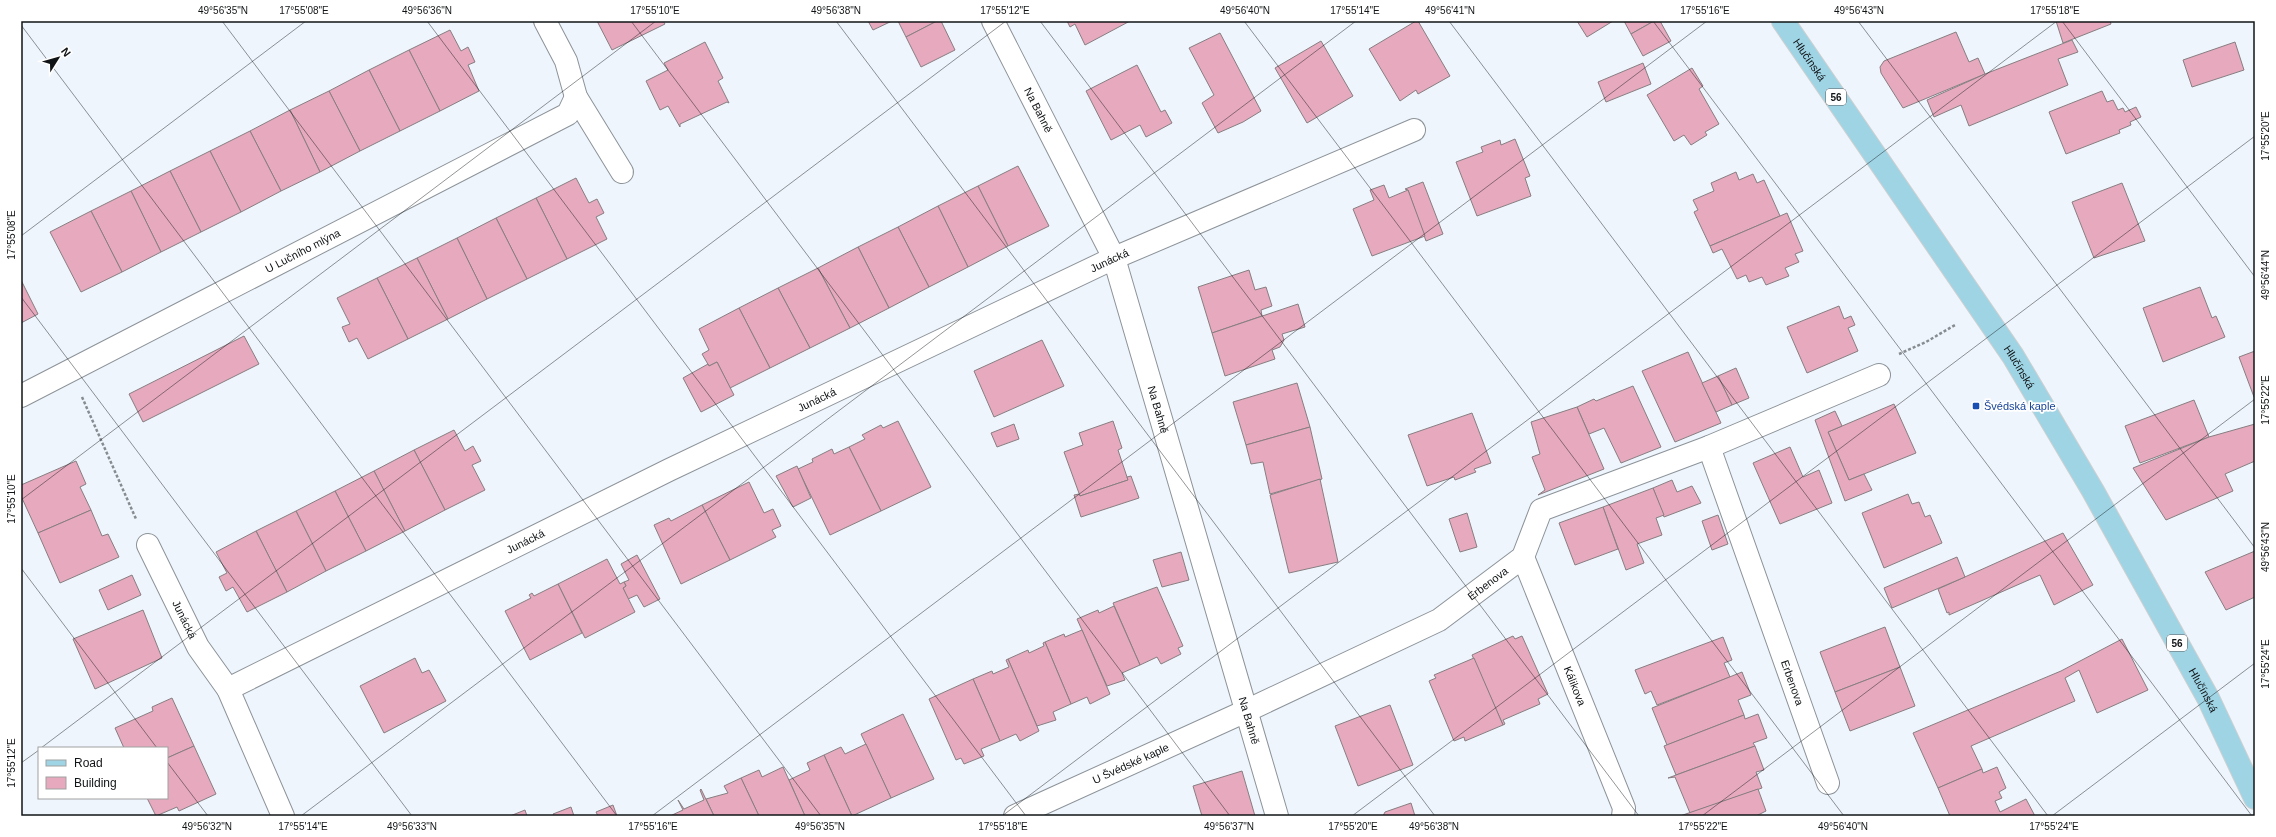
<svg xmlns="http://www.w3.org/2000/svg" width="2276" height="837" font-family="Helvetica,sans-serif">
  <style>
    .building { fill: #e6a9be; stroke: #877e81 }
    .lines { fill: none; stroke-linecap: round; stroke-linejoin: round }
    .street-casing { stroke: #8c9399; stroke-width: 24 }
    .primary-casing { stroke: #cfd0d0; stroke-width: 24 }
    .path { stroke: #868c90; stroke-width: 2.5; stroke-dasharray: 3 2; stroke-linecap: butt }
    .street { stroke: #fff; stroke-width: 22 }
    .primary { stroke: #9fd4e5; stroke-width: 22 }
    .ticks { fill: none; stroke: #111416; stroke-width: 1; stroke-opacity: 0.45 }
    .transit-dot { fill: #1a4fb4; stroke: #fff; stroke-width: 1.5 }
    .labels { text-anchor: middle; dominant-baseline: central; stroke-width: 3.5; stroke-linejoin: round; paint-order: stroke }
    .shield { fill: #fff; stroke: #585a5c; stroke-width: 1 }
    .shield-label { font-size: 10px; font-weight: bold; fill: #111416 }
    .street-label { font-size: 11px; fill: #111416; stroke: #fff }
    .transit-label { font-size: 11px; fill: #164399; stroke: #fff; text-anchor: start }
    .neatline { fill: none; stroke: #111416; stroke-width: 1.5 }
    .ticks-label { font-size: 10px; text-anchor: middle; fill: #111416 }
  </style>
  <rect width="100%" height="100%" fill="#eef5fc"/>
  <g class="building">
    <path d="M597 21H663L665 24 612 50Z"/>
    <path d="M868 21H892L873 30Z"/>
    <path d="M898 21H937L906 37Z"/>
    <path d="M937 21H941L955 50 921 67 906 37Z"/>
    <path d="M1067 21H1130L1085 45 1075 24 1070 27Z"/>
    <path d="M1416 21H1418L1450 76 1418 94 1416 90 1400 101 1369 49Z"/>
    <path d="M1577 21H1613L1587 37Z"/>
    <path d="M1624 21H1654L1631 34Z"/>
    <path d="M1654 21H1660L1671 41 1643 56 1631 34Z"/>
    <path d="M2056 21H2110L2111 24 2063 43Z"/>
    <path d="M450 30 461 51 468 47 475 62 468 65 479 91 440 111 409 50Z"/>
    <path d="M1956 32 1969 62 1978 58 1985 74 1903 108 1881 73 1880 67 1884 61Z"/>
    <path d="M1220 33 1261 111 1243 122 1218 133 1202 103 1214 95 1189 48Z"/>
    <path d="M2072 40 2078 52 2058 59 2068 85 1969 126 1961 105 1934 117 1927 100 1985 74Z"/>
    <path d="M1321 41 1353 96 1307 123 1275 68Z"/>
    <path d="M705 42 723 78 718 81 729 103 727 102 680 124V127L668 106 660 110 646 81 668 70 664 63Z"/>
    <path d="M2235 42 2244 70 2192 87 2183 60Z"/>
    <path d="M409 50 440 111 400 131 369 70Z"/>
    <path d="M1643 63 1651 84 1606 102 1598 82Z"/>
    <path d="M1137 65 1161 112 1165 110 1172 123 1146 137 1140 125 1111 140 1086 91Z"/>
    <path d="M1692 68 1703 86 1699 89 1719 124 1705 132 1707 135 1691 145 1684 135 1674 141 1647 95Z"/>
    <path d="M369 70 400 131 360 151 329 91Z"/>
    <path d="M329 91 360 151 320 172 290 110Z"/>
    <path d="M2102 91 2107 102 2113 100 2118 110 2123 108 2125 112 2136 107 2141 117 2130 122 2131 125 2119 130 2120 133 2066 154 2049 112Z"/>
    <path d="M290 110 320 172 281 191 250 131Z"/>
    <path d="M250 131 281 191 241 212 210 151Z"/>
    <path d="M1515 139 1530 176 1525 178 1531 196 1477 216 1456 162 1483 152 1481 147 1500 140 1501 145Z"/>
    <path d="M210 151 241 212 201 232 170 171Z"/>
    <path d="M1018 166 1049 226 1008 246 978 186Z"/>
    <path d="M170 171 201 232 161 252 131 191Z"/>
    <path d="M1736 172 1739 180 1753 174 1757 183 1764 180 1780 216 1710 246 1694 212 1698 210 1693 200 1714 191 1711 183Z"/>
    <path d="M576 178 589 203 597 199 604 213 596 217 607 239 567 259 536 198Z"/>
    <path d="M1423 182 1443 234 1426 241 1408 190 1405 189Z"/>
    <path d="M2122 183 2145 241 2094 258 2072 202Z"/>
    <path d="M1384 185 1389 198 1408 190 1425 236 1372 256 1353 209 1374 200 1370 190Z"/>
    <path d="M978 186 1008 246 968 267 938 206Z"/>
    <path d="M131 191 161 252 122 272 91 211Z"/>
    <path d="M536 198 567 259 527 279 496 218Z"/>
    <path d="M938 206 968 267 929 287 898 227Z"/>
    <path d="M91 211 122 272 81 292 50 232Z"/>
    <path d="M1787 213 1803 251 1795 254 1799 262 1785 268 1789 276 1766 285 1762 277 1749 282 1746 275 1737 279 1722 249 1713 253 1710 246Z"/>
    <path d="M496 218 527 279 487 299 457 238Z"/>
    <path d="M898 227 929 287 889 308 858 247Z"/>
    <path d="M457 238 487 299 448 319 417 258Z"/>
    <path d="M858 247 889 308 850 328 818 268Z"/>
    <path d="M417 258 448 319 408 339 377 278Z"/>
    <path d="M818 268 850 328 810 348 778 288Z"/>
    <path d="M1249 270 1255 290 1266 287 1272 306 1261 310 1262 316 1212 333 1198 287Z"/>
    <path d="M377 278 408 339 368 359 357 338 349 342 342 327 350 324 337 298Z"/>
    <path d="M21 280 38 314 21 323Z"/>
    <path d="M2200 287 2212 318 2216 316 2225 337 2163 362 2143 308Z"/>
    <path d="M778 288 810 348 770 368 739 308Z"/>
    <path d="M1298 304 1305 327 1282 334 1284 340 1280 347 1272 350 1275 359 1225 376 1212 333Z"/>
    <path d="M1839 306 1844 319 1851 316 1855 325 1848 328 1858 351 1807 373 1787 327Z"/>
    <path d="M739 308 770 368 730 388 717 362 709 366 702 354 709 350 699 329Z"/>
    <path d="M244 336 259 364 143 422 129 394Z"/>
    <path d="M1042 340 1064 386 994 417 974 371Z"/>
    <path d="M2255 351V396L2254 397 2239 357Z"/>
    <path d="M1688 352 1721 423 1675 442 1642 371Z"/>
    <path d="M717 362 734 395 701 412 683 378 708 364 709 366Z"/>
    <path d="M1736 368 1749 398 1732 405 1718 376Z"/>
    <path d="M1718 376 1732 405 1716 412 1702 383Z"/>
    <path d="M1297 383 1310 427 1246 445 1233 402Z"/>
    <path d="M1633 386 1661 447 1621 463 1604 428 1589 434 1577 407 1594 399 1596 401Z"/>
    <path d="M2194 400 2209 437 2140 463 2125 426Z"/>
    <path d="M1894 404 1916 453 1849 480 1828 432Z"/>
    <path d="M1577 407 1604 469 1538 495 1545 490 1532 457 1540 454 1531 422Z"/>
    <path d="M1835 411 1842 426 1828 432 1849 480 1864 474 1872 490 1845 501 1815 420Z"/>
    <path d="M1472 413 1491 463 1474 469 1476 472 1455 480 1454 477 1427 486 1408 435Z"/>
    <path d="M898 421 931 487 881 511 849 447 865 439 862 435 881 425 883 428Z"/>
    <path d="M1113 421 1122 448 1118 450 1128 480 1080 496 1064 452 1083 445 1079 433Z"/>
    <path d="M1014 424 1019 439 997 447 991 433Z"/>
    <path d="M2255 424V461L2225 474 2233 491 2166 520 2133 468 2209 437Z"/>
    <path d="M1310 427 1322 479 1270 494 1263 462 1251 464 1246 445Z"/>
    <path d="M454 430 465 451 473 446 481 461 472 465 485 490 445 510 414 450Z"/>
    <path d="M849 447 881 511 830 535 798 469 813 462 812 459 832 449 834 454Z"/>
    <path d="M1790 447 1803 477 1819 470 1832 503 1780 524 1753 463Z"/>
    <path d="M414 450 445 510 405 531 374 471Z"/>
    <path d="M76 461 86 484 80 487 91 510 38 533 21 496V485Z"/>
    <path d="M797 466 811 498 793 507 776 476Z"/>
    <path d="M374 471 405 531 366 551 335 491Z"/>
    <path d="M1131 476 1139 498 1081 517 1074 495 1079 494 1080 496 1128 480 1127 477Z"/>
    <path d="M1320 479 1338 562 1289 573 1270 495Z"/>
    <path d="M1672 480 1677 492 1692 486 1701 503 1664 517 1653 488Z"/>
    <path d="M749 482 764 513 773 509 781 526 772 530 776 537 730 560 702 505Z"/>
    <path d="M1653 488 1664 515 1656 518 1662 535 1637 544 1644 563 1626 570 1603 507Z"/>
    <path d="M335 491 366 551 326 571 296 511Z"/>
    <path d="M1908 494 1912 504 1919 502 1925 517 1930 515 1942 543 1884 568 1862 513Z"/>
    <path d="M702 505 730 560 681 584 654 525 669 518 671 521Z"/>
    <path d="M1603 507 1618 549 1575 565 1559 523Z"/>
    <path d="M91 510 102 536 108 534 119 557 60 583 38 533Z"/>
    <path d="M296 511 326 571 287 592 256 531Z"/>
    <path d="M1467 513 1477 547 1460 552 1449 519Z"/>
    <path d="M1718 515 1728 544 1712 550 1702 521Z"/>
    <path d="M256 531 287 592 247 612 233 587 226 591 219 577 227 573 216 552Z"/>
    <path d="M2063 533 2093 585 2054 605 2040 575 1949 615V612L1947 613 1938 589Z"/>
    <path d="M2255 551V597L2226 610 2205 572Z"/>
    <path d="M1181 552 1189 580 1162 587 1153 560Z"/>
    <path d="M637 555 660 599 644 607 637 595 628 599 623 588 626 586 624 582 629 580 621 564Z"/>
    <path d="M1957 557 1965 577 1892 608 1884 588Z"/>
    <path d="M607 559 620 584 624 582 626 586 623 588 635 612 585 638 558 584Z"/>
    <path d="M132 575 141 595 108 610 99 590Z"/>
    <path d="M558 584 582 633 530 660 505 611 531 598 529 595 532 593 534 596Z"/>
    <path d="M1157 587 1183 646 1178 648 1181 654 1161 664 1157 657 1140 665 1113 603Z"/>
    <path d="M1114 606 1140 665 1122 673 1125 680 1107 686 1077 619 1098 610 1099 613Z"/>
    <path d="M143 610 162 658 95 689 73 639Z"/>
    <path d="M1885 627 1900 667 1835 692 1820 652Z"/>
    <path d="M1082 630 1110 694 1090 704 1087 697 1071 704 1045 642 1064 634 1065 637Z"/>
    <path d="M1513 636 1515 639 1522 636 1548 694 1538 699 1540 704 1503 720 1505 724 1503 725 1472 655Z"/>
    <path d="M1723 637 1732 660 1724 663 1730 677 1657 705 1651 691 1645 694 1635 670Z"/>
    <path d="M2122 639 2148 690 2097 713 2079 670 2065 678 2075 701 1971 746 1982 769 1938 788 1913 733 2061 671Z"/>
    <path d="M1045 642 1071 704 1053 712 1056 720 1037 726 1008 659 1028 650 1029 653 1044 646 1043 643Z"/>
    <path d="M415 658 422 673 429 670 446 701 384 733 360 686Z"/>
    <path d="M1474 658 1503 725 1465 741 1464 737 1454 741 1429 681 1436 678 1434 675Z"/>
    <path d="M1008 659 1039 731 1020 741 1016 734 1000 741 973 679 992 671 993 674 1009 667 1006 660Z"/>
    <path d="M1900 667 1915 706 1850 731 1835 692Z"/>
    <path d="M1742 672 1751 695 1738 700 1744 715 1667 745 1652 708Z"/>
    <path d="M973 679 1000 741 981 749 984 756 964 764 961 758 956 760 929 699Z"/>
    <path d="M172 698 194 746 167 758V748H124L115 728 153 711 152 707Z"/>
    <path d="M1390 705 1413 765 1358 786 1335 726Z"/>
    <path d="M903 714 934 779 891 798 861 734Z"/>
    <path d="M1758 714 1767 738 1753 743 1755 746 1676 775 1664 746 1744 715 1745 719Z"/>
    <path d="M866 744 891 798 852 816 824 755 841 747 845 754Z"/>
    <path d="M194 746 216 794 179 811 177 807 156 816 147 798H167V758Z"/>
    <path d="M1755 746 1764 770 1756 772 1762 788 1690 813 1675 777 1668 778Z"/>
    <path d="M824 755 852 816H805L789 780 810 770 807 763Z"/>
    <path d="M783 767 805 816H759L741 778 759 770 762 777Z"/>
    <path d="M1997 767 2006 788 1999 792 2002 798 1995 801 2000 812 2026 799 2035 816H1950L1938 788 1982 769 1983 773Z"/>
    <path d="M1242 771 1255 816H1202L1193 786Z"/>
    <path d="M741 778 759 816H714L706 799 728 793 724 786Z"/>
    <path d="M701 789 714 816H670L683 810 678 800 684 809 704 800 700 790Z"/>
    <path d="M1758 789 1766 811 1756 816H1680Z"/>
    <path d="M1411 803 1415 816H1383L1385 812Z"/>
    <path d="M613 805 617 816H598L596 812Z"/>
    <path d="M571 807 574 816H554L553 814Z"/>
    <path d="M525 810 527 816H510Z"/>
  </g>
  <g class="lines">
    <defs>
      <g id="street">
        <path d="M545 21 566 61 576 97 622 172"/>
        <path id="s1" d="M993 21 1114 258 1277 816"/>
        <path id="s2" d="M21 396 568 114 576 97"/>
        <path id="s3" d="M1709 447 1828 783"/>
        <path id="s4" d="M148 545 198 647 228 689 283 816"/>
        <path id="s5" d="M1523 557 1624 808 1623 816"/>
        <path id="s6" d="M228 689 669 470 1114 258 1414 130"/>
        <path id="s7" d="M1015 816 1246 711 1439 620 1523 557 1541 510 1709 447 1879 375"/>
      </g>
      <g id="primary">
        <path id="s8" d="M1783 21 2013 356 2093 491 2208 698 2255 798"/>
      </g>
    </defs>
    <use href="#street" class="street-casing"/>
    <use href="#primary" class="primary-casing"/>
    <g class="path">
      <path d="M1899 354 1926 342 1955 325"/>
      <path d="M82 397 136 519"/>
    </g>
    <use href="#street" class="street"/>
    <use href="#primary" class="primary"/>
  </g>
  <path class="ticks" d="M222 21 821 816M427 21 1026 816M631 21 1230 816M836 21 1435 816M1040 21 1639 816M1244 21 1844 816M1449 21 2048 816M1653 21 2252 816M1858 21 2255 548M2062 21 2255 277M21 25 617 816M21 236 306 21M21 297 412 816M21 500 656 21M21 568 157 748M41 748 1006 21M167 762 208 816M21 763 39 750M301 816 1356 21M652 816 1707 21M1002 816 2057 21M1352 816 2255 136M1702 816 2255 399M2052 816 2255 663"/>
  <rect class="transit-dot" x="1972" y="402" width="8" height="8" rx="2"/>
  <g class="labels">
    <g class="shield">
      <rect x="1826" y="89" width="20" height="16" rx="3"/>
      <rect x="2167" y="635" width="20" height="16" rx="3"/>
    </g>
    <g class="shield-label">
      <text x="1836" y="97">56</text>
      <text x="2177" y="643">56</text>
    </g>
    <g class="street-label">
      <text stroke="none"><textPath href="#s8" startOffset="47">Hlučínská</textPath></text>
      <text stroke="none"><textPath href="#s1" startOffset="100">Na Bahně</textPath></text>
      <text stroke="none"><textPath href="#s2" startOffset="317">U Lučního mlýna</textPath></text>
      <text stroke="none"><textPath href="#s6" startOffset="980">Junácká</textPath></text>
      <text stroke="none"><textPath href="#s8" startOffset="419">Hlučínská</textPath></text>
      <text stroke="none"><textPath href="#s6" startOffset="656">Junácká</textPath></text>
      <text stroke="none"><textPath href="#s1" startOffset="424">Na Bahně</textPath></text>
      <text stroke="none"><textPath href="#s6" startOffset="332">Junácká</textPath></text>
      <text stroke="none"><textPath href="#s7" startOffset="528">Erbenova</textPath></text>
      <text stroke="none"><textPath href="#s4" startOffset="83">Junácká</textPath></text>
      <text stroke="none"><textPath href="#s3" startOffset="250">Erbenova</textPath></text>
      <text stroke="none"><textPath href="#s5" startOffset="139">Kálikova</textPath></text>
      <text stroke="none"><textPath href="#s8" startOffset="791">Hlučínská</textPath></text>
      <text stroke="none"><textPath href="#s1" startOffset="748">Na Bahně</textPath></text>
      <text stroke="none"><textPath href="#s7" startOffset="127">U Švédské kaple</textPath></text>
    </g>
    <g class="transit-label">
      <text x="1984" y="406">Švédská kaple</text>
    </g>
  </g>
  <rect width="2276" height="837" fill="none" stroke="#ffffff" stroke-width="44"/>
  <rect x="38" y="747" width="130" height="52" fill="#ffffff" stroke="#a0a1a2"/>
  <rect x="46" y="760" width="20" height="6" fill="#9fd4e5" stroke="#a0a1a2"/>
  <text x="74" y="767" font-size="12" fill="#111416">Road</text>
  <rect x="46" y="777" width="20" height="12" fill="#e6a9be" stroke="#a0a1a2"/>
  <text x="74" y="787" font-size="12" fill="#111416">Building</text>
  <g transform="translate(58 58) rotate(53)" stroke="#ffffff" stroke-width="3" paint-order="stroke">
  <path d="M0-3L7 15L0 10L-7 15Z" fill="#111416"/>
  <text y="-6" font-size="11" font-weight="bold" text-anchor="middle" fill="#111416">N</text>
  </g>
  <rect x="22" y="22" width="2232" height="793" class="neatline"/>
  <g class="ticks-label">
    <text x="223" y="14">49°56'35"N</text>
    <text x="304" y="14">17°55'08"E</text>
    <text x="427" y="14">49°56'36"N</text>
    <text x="655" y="14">17°55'10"E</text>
    <text x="836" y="14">49°56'38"N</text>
    <text x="1005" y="14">17°55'12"E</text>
    <text x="1245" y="14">49°56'40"N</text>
    <text x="1355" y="14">17°55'14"E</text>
    <text x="1450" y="14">49°56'41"N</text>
    <text x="1705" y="14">17°55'16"E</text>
    <text x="1859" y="14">49°56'43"N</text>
    <text x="2055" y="14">17°55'18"E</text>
    <text transform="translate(2265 136) rotate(-90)" y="4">17°55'20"E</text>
    <text transform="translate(11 235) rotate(-90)" y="4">17°55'08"E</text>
    <text transform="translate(2265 275) rotate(-90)" y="4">49°56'44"N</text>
    <text transform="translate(2265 400) rotate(-90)" y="4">17°55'22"E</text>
    <text transform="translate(11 499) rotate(-90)" y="4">17°55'10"E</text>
    <text transform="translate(2265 547) rotate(-90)" y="4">49°56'43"N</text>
    <text transform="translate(2265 664) rotate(-90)" y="4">17°55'24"E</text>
    <text transform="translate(11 763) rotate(-90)" y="4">17°55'12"E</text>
    <text x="207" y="830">49°56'32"N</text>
    <text x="303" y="830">17°55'14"E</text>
    <text x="412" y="830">49°56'33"N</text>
    <text x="653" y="830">17°55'16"E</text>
    <text x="820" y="830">49°56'35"N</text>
    <text x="1003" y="830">17°55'18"E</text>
    <text x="1229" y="830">49°56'37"N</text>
    <text x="1353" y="830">17°55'20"E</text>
    <text x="1434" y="830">49°56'38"N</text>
    <text x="1703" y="830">17°55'22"E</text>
    <text x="1843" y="830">49°56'40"N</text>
    <text x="2054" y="830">17°55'24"E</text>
  </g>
</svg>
